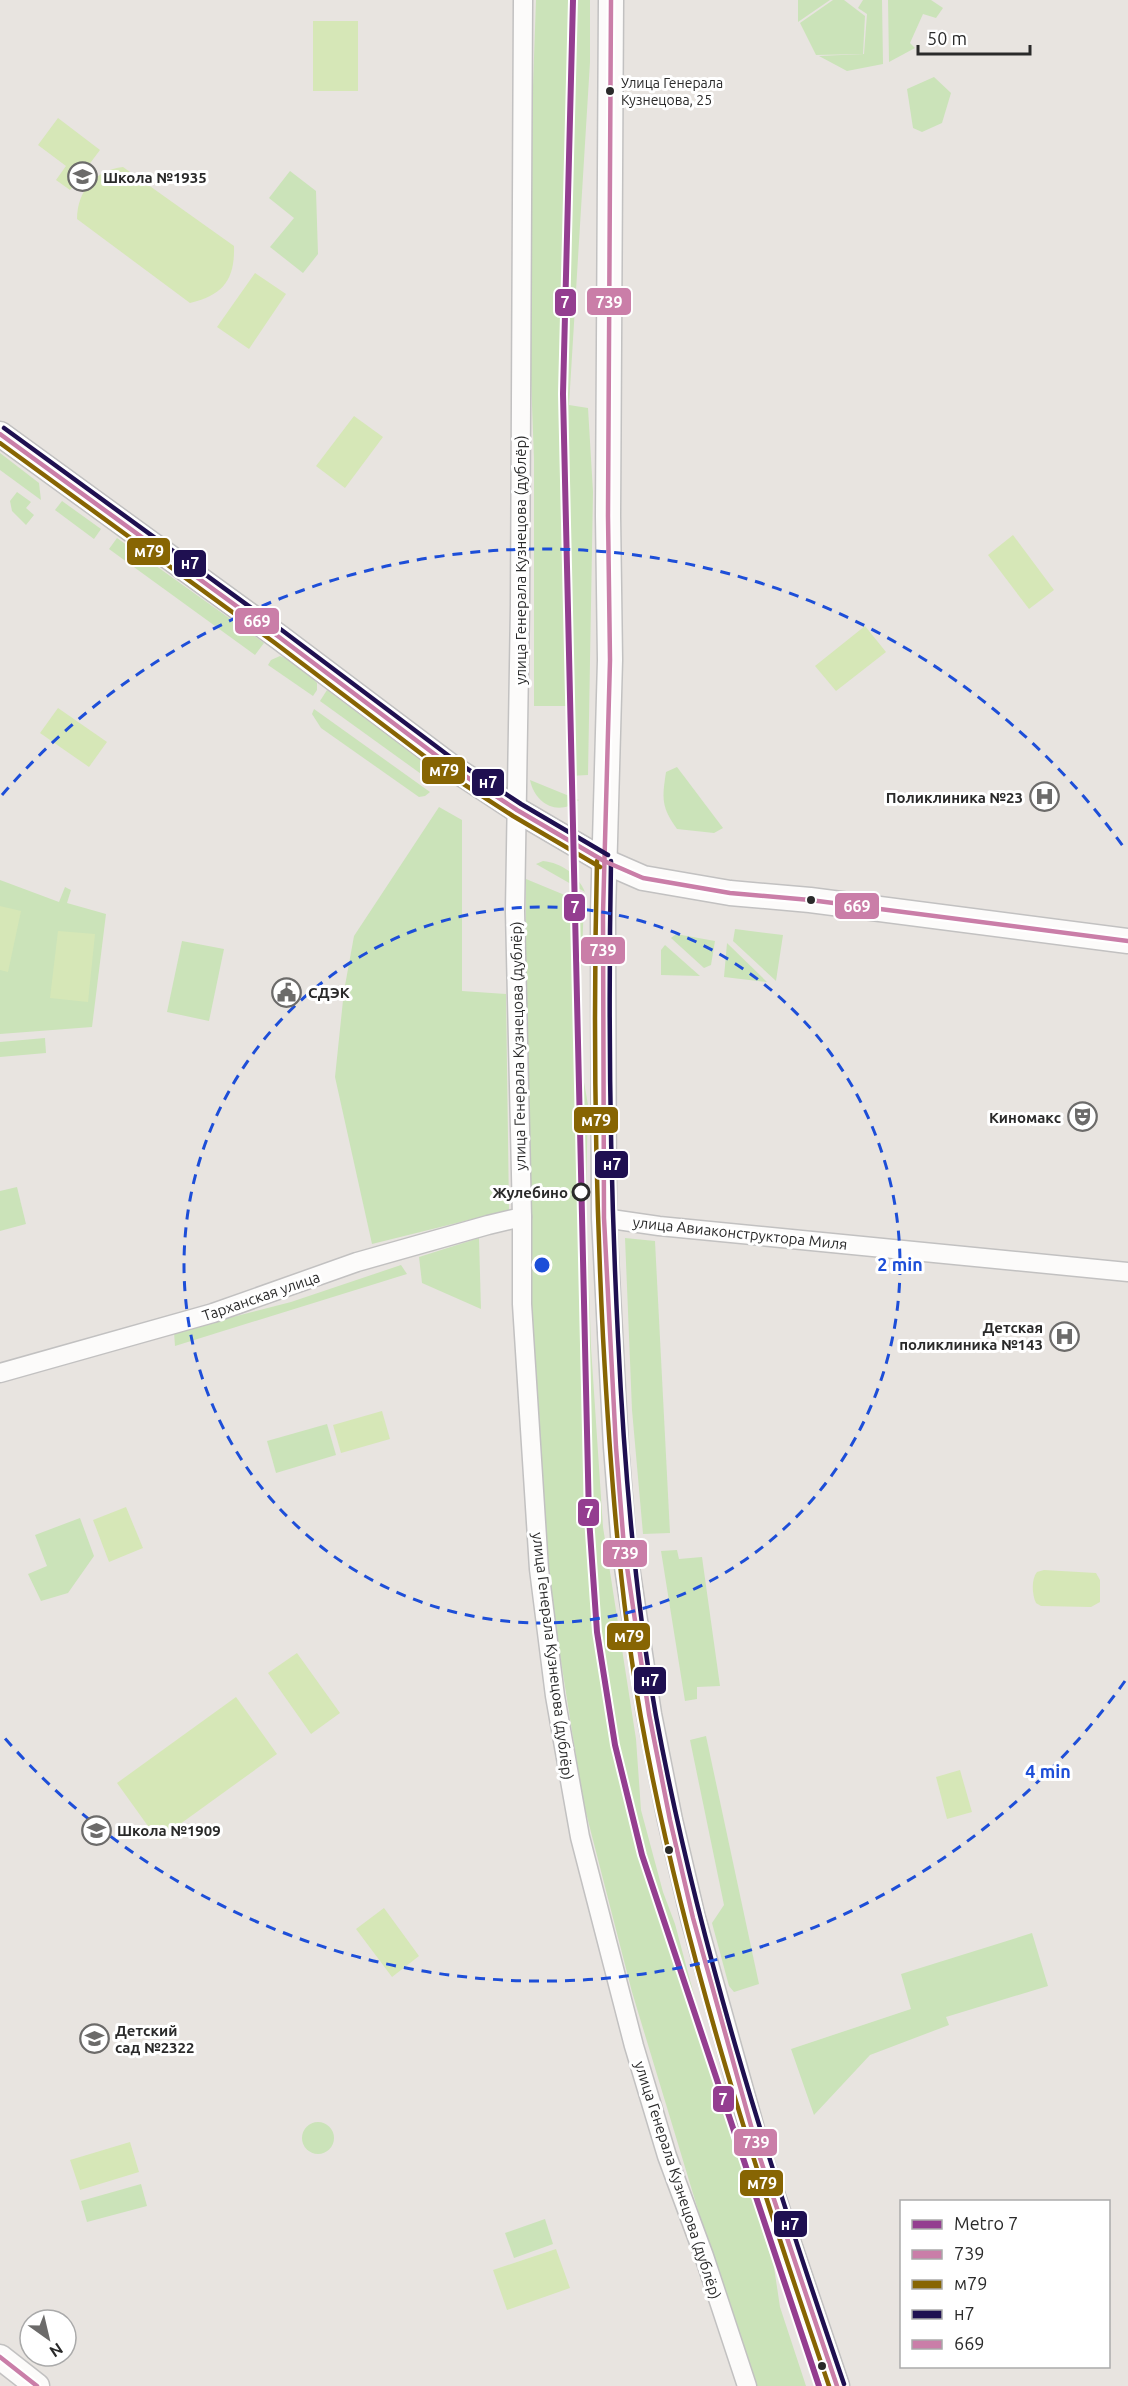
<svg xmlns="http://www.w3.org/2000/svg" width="1128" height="2386" font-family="Ubuntu,sans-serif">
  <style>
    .green { fill: #cbe3b9 }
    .pitch { fill: #d6e7b7 }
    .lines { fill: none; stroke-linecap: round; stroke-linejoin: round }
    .street-casing { stroke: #c2c1c1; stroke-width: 21 }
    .secondary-casing { stroke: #c2c1c1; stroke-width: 27 }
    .street { stroke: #fcfbfa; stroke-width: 18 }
    .secondary { stroke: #fcfbfa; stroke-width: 24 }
    .bus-1-casing { stroke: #fff; stroke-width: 9 }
    .bus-2-casing { stroke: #fff; stroke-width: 9 }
    .bus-3-casing { stroke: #fff; stroke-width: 9 }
    .bus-4-casing { stroke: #fff; stroke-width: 9 }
    .bus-1 { stroke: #ca7ea8; stroke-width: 4.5 }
    .bus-2 { stroke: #876503; stroke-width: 4.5 }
    .bus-3 { stroke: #1f1051; stroke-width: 4.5 }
    .bus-4 { stroke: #ca7ea8; stroke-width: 4.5 }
    .metro-1-casing { stroke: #fff; stroke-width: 10 }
    .metro-1 { stroke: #943e90; stroke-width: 6 }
    .ring { fill: none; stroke: #1d4ed8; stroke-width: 3; stroke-dasharray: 10 8 }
    .bus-dot { fill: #2a2a2a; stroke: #fff; stroke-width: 2 }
    .stop-dot { fill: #fff; stroke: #2a2a2a; stroke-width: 3 }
    .labels { text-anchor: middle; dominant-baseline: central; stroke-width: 6; stroke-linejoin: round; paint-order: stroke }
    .bus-label { font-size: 14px; fill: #2a2a2a; stroke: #fff; text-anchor: start }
    .poi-label { font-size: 15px; font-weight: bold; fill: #2a2a2a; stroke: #fff; text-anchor: start }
    .street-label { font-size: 15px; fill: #2a2a2a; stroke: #fff }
    .stop-label { font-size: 15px; font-weight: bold; fill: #2a2a2a; stroke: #fff; text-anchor: end }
    .centre { fill: #1d4ed8; stroke: #fff; stroke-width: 3 }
    .ring-label { font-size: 18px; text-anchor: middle; font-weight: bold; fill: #1d4ed8; stroke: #fff; stroke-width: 6; stroke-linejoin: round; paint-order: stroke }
    .line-badge { stroke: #fff; stroke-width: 2 }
    .badge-label { font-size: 16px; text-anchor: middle; font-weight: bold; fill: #fff }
  </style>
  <rect width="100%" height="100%" fill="#e8e4e0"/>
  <g class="green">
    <path d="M536 0H590V62L569 405 588 408 593 492 588 775 569 776V706H534V459L529 325V200Z"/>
    <path d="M798 0H830L798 22Z"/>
    <path d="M833 0H844L865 16 863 54 816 55 800 23Z"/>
    <path d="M863 0H882L883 64 847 71 819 56 864 54 867 14 858 8Z"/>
    <path d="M888 0H931L943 8 936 18 923 14 910 43 915 48 889 62Z"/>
    <path d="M934 77 951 93 942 123 922 132 913 128 907 89Z"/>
    <path d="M290 171 316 191 318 254 303 273 270 247 294 218 269 198Z"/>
    <path d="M0 453 39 483 41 500 0 470Z"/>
    <path d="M17 492 31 502 26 508 34 515 26 525 12 511 10 501Z"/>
    <path d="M62 501 101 529 94 539 55 510Z"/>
    <path d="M117 538 264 643 255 655 109 549Z"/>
    <path d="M280 656C296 662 306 670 317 683V690L313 696 268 665 271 660Z"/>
    <path d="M327 690 442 775 435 784 320 701Z"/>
    <path d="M314 709 430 792 425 796 419 797 321 728 312 714Z"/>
    <path d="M677 767 723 828 714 833 677 829C661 807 662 798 666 772Z"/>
    <path d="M530 780 579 800C558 817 535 804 530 780Z"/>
    <path d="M439 807 462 820V991L506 994 509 1210 372 1244 335 1077 344 991 354 936Z"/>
    <path d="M543 861C562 863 577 874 585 892L536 864Z"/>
    <path d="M526 879 584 903 581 976 582 1071 588 1105 586 1193 591 1347 603 1527 636 1739 641 1810 663 1892 675 1924 711 2059 761 2212 760 2224 774 2267 780 2307 806 2386H755L705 2233 632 1992 583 1801 552 1604 534 1392 529 1267 525 1063Z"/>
    <path d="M0 880 59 902 65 887 71 890 67 903 106 914 92 1027 0 1034Z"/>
    <path d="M735 929 783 935 776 981 733 941Z"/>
    <path d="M676 934 715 941 711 965 704 968 671 938Z"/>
    <path d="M182 941 224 949 209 1021 167 1012Z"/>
    <path d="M727 943 767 982 724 977Z"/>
    <path d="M665 945 700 976 661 975V950Z"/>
    <path d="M45 1038 46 1053 0 1057V1042Z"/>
    <path d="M17 1187 26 1224 0 1231V1191Z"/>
    <path d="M479 1238 481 1309 422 1283 419 1257Z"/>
    <path d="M625 1238 655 1241 670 1533 643 1534 632 1410Z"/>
    <path d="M401 1265 407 1274 175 1346 174 1332 291 1302Z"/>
    <path d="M327 1424 336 1455 276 1473 267 1441Z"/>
    <path d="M80 1518 94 1556 68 1593 41 1601 28 1574 47 1566 35 1535Z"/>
    <path d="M677 1550 679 1559 702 1557 720 1686 697 1687V1699L685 1701 661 1551Z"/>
    <path d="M706 1736 759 1984 734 1992 729 1986 712 1923 724 1905 690 1740Z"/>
    <path d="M1032 1933 1048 1986 946 2017 949 2025 870 2055 814 2115 791 2049 911 2009 901 1974Z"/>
    <circle cx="318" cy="2138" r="16"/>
    <path d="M141 2184 147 2206 87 2222 81 2201Z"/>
    <path d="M545 2219 553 2244 514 2258 505 2233Z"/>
  </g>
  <g class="pitch">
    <rect x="313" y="21" width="45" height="70"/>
    <path d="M58 118 100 150 70 190 56 180 66 166 38 145Z"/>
    <path d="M123 167 234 246C235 280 223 295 190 303L77 219C77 191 95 170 123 167Z"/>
    <path d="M255 273 286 294 249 349 217 327Z"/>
    <path d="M354 416 383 437 345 488 316 466Z"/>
    <path d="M1013 535 1054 590 1029 609 988 555Z"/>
    <path d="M865 626 886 652 836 691 815 666Z"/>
    <path d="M58 708 107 742 89 767 40 733Z"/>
    <path d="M0 906 21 911 8 972 0 970Z"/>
    <path d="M58 931 95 934 88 1002 50 998Z"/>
    <path d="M382 1411 390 1439 341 1453 333 1425Z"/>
    <path d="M126 1507 143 1548 109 1562 93 1520Z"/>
    <path d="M1044 1570 1096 1573 1100 1580V1602L1091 1607 1041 1606 1036 1603C1032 1595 1031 1579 1037 1572Z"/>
    <path d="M297 1653 340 1713 311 1734 268 1673Z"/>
    <path d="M236 1697 277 1754 158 1840 117 1783Z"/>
    <path d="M960 1770 972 1812 947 1819 936 1777Z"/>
    <path d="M384 1908 419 1956 392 1977 356 1929Z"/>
    <path d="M130 2142 139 2172 80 2190 70 2160Z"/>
    <path d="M556 2249 570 2288 507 2310 493 2270Z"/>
  </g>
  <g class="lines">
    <defs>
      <g id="street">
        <path d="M523 0 520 605 515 911 522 1217V1304L539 1569 555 1696 580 1837 634 2046 667 2156 704 2256 747 2386"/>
        <path d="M604 1218 659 1226 1128 1272"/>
        <path d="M0 1373 213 1313 357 1262 488 1225 522 1217"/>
      </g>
      <g id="secondary">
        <path d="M611 0 608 516 610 660 603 914 604 1218 616 1447 624 1547 649 1714 670 1820 693 1918 760 2158 837 2386"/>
        <path d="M0 434 279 637 453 768 517 810 604 861 643 878 730 893 810 900 1128 941"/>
        <path d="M0 2357 37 2386"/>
      </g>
    </defs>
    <use href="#street" class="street-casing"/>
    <use href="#secondary" class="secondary-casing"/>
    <use href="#street" class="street"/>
    <use href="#secondary" class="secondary"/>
    <defs>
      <path id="bus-1" d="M611 0 608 516 610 660 603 914 604 1218 616 1447 624 1547 649 1714 670 1820 693 1918 760 2158 837 2386"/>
      <g id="bus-2">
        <path d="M0 443 275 643 448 774 513 816 600 867"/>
        <path d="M597 861C593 1020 595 1178 603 1337 610 1464 619 1592 641 1718 682 1946 754 2167 829 2386"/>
      </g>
      <g id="bus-3">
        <path d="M4 428 283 631 457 762 521 804 608 855"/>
        <path d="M611 861C608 1020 610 1178 618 1337 624 1464 634 1591 656 1716 698 1944 769 2165 844 2384"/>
      </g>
      <g id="bus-4">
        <path d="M0 434 279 637 453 768 517 810 604 861 643 878 730 893 810 900 1128 941"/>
        <path d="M0 2357 37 2386"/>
      </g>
    </defs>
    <use href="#bus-1" class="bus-1-casing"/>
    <use href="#bus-2" class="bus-2-casing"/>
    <use href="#bus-3" class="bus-3-casing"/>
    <use href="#bus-4" class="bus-4-casing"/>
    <use href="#bus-1" class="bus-1"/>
    <use href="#bus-2" class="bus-2"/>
    <use href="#bus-3" class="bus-3"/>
    <use href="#bus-4" class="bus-4"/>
    <defs>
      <path id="metro-1" d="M573 0 563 394 589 1518 597 1632 615 1745 642 1855 819 2386"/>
    </defs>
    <use href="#metro-1" class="metro-1-casing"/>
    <use href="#metro-1" class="metro-1"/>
  </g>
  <g class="ring">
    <circle cx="542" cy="1265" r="358"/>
    <path d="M1125 1681A716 716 0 0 1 2 1735M2 795A716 716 0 0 1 1125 849"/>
  </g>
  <defs>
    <symbol id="school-ring" viewBox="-11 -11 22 22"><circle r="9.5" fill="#fff" stroke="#6c6b6a" stroke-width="1.5"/><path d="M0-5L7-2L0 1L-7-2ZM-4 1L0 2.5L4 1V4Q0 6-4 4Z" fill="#6c6b6a"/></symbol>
    <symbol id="hospital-ring" viewBox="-11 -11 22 22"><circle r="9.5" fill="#fff" stroke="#6c6b6a" stroke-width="1.5"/><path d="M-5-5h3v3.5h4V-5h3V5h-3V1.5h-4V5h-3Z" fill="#6c6b6a"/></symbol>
    <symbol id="civic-ring" viewBox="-11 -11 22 22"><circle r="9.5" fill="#fff" stroke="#6c6b6a" stroke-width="1.5"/><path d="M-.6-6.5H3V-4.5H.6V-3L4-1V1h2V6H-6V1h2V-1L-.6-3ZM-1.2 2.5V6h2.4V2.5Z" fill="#6c6b6a"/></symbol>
    <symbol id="theatre-ring" viewBox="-11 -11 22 22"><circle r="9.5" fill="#fff" stroke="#6c6b6a" stroke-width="1.5"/><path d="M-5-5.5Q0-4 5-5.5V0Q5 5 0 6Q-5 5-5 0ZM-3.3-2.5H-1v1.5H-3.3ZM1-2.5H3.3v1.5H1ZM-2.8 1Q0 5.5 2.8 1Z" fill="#6c6b6a"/></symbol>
  </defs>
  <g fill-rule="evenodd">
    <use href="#school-ring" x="66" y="160" width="33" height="33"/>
    <use href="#hospital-ring" x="1028" y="780" width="33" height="33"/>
    <use href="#civic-ring" x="270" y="976" width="33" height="33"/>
    <use href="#theatre-ring" x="1066" y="1100" width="33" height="33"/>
    <use href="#hospital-ring" x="1048" y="1320" width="33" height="33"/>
    <use href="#school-ring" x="80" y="1814" width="33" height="33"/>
    <use href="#school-ring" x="78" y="2022" width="33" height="33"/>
  </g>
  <g class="bus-dot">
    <circle cx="610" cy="91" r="5"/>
    <circle cx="811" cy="900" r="5"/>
    <circle cx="669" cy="1850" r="5"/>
    <circle cx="822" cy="2366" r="5"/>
  </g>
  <circle class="stop-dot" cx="581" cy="1192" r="8"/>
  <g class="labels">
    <g class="bus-label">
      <text x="621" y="83">Улица Генерала<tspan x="621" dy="17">Кузнецова, 25</tspan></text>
    </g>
    <g class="poi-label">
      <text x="103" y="177">Школа №1935</text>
      <text x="1023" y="797" text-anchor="end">Поликлиника №23</text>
      <text x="308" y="992">СДЭК</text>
      <text x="1061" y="1117" text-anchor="end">Киномакс</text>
      <text x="1043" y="1327" text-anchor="end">Детская<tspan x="1043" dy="17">поликлиника №143</tspan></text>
      <text x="117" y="1830">Школа №1909</text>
      <text x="115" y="2030">Детский<tspan x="115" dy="17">сад №2322</tspan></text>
    </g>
    <g class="street-label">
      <text transform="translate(520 560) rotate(-90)">улица Генерала Кузнецова (дублёр)</text>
      <text transform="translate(518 1046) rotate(-91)">улица Генерала Кузнецова (дублёр)</text>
      <text transform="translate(740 1233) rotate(6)">улица Авиаконструктора Миля</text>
      <text transform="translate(261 1296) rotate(-19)">Тарханская улица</text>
      <text transform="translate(553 1656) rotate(83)">улица Генерала Кузнецова (дублёр)</text>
      <text transform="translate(678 2180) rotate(72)">улица Генерала Кузнецова (дублёр)</text>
    </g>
    <g class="stop-label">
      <text x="568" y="1192">Жулебино</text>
    </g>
  </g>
  <circle cx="542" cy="1265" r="9" class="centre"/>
  <g class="ring-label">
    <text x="900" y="1271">2 min</text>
    <text x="1048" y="1778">4 min</text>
  </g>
  <g class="line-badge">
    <rect x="586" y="287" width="46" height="29" rx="6" fill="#ca7ea8"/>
    <rect x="554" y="288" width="23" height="29" rx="6" fill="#943e90"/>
    <rect x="126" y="537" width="45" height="29" rx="6" fill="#876503"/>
    <rect x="173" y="549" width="34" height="29" rx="6" fill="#1f1051"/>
    <rect x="234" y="607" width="46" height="28" rx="6" fill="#ca7ea8"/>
    <rect x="421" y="756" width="45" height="29" rx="6" fill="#876503"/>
    <rect x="471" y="768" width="34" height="29" rx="6" fill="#1f1051"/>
    <rect x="834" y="892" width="46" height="28" rx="6" fill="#ca7ea8"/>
    <rect x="563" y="893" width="23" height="29" rx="6" fill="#943e90"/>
    <rect x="580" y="936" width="46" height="29" rx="6" fill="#ca7ea8"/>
    <rect x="573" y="1106" width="46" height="28" rx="6" fill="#876503"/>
    <rect x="594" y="1150" width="35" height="29" rx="6" fill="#1f1051"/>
    <rect x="577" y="1498" width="23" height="29" rx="6" fill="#943e90"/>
    <rect x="602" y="1539" width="46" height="29" rx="6" fill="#ca7ea8"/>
    <rect x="606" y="1622" width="45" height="29" rx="6" fill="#876503"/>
    <rect x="633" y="1666" width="34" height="29" rx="6" fill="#1f1051"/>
    <rect x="712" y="2085" width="23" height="28" rx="6" fill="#943e90"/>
    <rect x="733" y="2128" width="45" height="29" rx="6" fill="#ca7ea8"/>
    <rect x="739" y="2169" width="45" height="28" rx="6" fill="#876503"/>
    <rect x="773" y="2210" width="35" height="28" rx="6" fill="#1f1051"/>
  </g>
  <g class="badge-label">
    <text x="609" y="308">739</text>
    <text x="565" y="308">7</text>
    <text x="149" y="557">м79</text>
    <text x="190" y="569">н7</text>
    <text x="257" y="627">669</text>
    <text x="444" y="776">м79</text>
    <text x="488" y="788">н7</text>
    <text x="857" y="912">669</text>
    <text x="575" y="913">7</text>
    <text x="603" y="956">739</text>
    <text x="596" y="1126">м79</text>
    <text x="612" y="1170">н7</text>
    <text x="589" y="1518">7</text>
    <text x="625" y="1559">739</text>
    <text x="629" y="1642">м79</text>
    <text x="650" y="1686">н7</text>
    <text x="723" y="2105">7</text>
    <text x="756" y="2148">739</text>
    <text x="762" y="2189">м79</text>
    <text x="790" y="2230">н7</text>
  </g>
  <rect x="900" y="2200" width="210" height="168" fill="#ffffff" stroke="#aaaaaa" stroke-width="1.5"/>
  <rect x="912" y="2220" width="30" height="9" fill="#943e90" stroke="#aaaaaa" stroke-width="1.5"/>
  <text x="954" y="2230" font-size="18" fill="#2a2a2a">Metro 7</text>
  <rect x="912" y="2250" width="30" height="9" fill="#ca7ea8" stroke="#aaaaaa" stroke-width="1.5"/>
  <text x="954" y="2260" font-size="18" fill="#2a2a2a">739</text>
  <rect x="912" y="2280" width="30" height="9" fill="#876503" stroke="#aaaaaa" stroke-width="1.5"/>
  <text x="954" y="2290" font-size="18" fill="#2a2a2a">м79</text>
  <rect x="912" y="2310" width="30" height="9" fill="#1f1051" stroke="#aaaaaa" stroke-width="1.5"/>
  <text x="954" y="2320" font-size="18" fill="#2a2a2a">н7</text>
  <rect x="912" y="2340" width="30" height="9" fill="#ca7ea8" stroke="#aaaaaa" stroke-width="1.5"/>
  <text x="954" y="2350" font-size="18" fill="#2a2a2a">669</text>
  <g transform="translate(48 2338) rotate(146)"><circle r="28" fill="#ffffff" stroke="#aaaaaa" stroke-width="1.5"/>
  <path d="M0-4.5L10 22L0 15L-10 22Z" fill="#6c6b6a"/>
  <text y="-9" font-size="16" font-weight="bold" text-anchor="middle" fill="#2a2a2a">N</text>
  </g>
  <path d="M918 45v9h112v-9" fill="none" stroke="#2a2a2a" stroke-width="3"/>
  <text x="927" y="45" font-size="18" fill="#2a2a2a" stroke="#ffffff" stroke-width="4.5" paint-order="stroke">50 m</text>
</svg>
